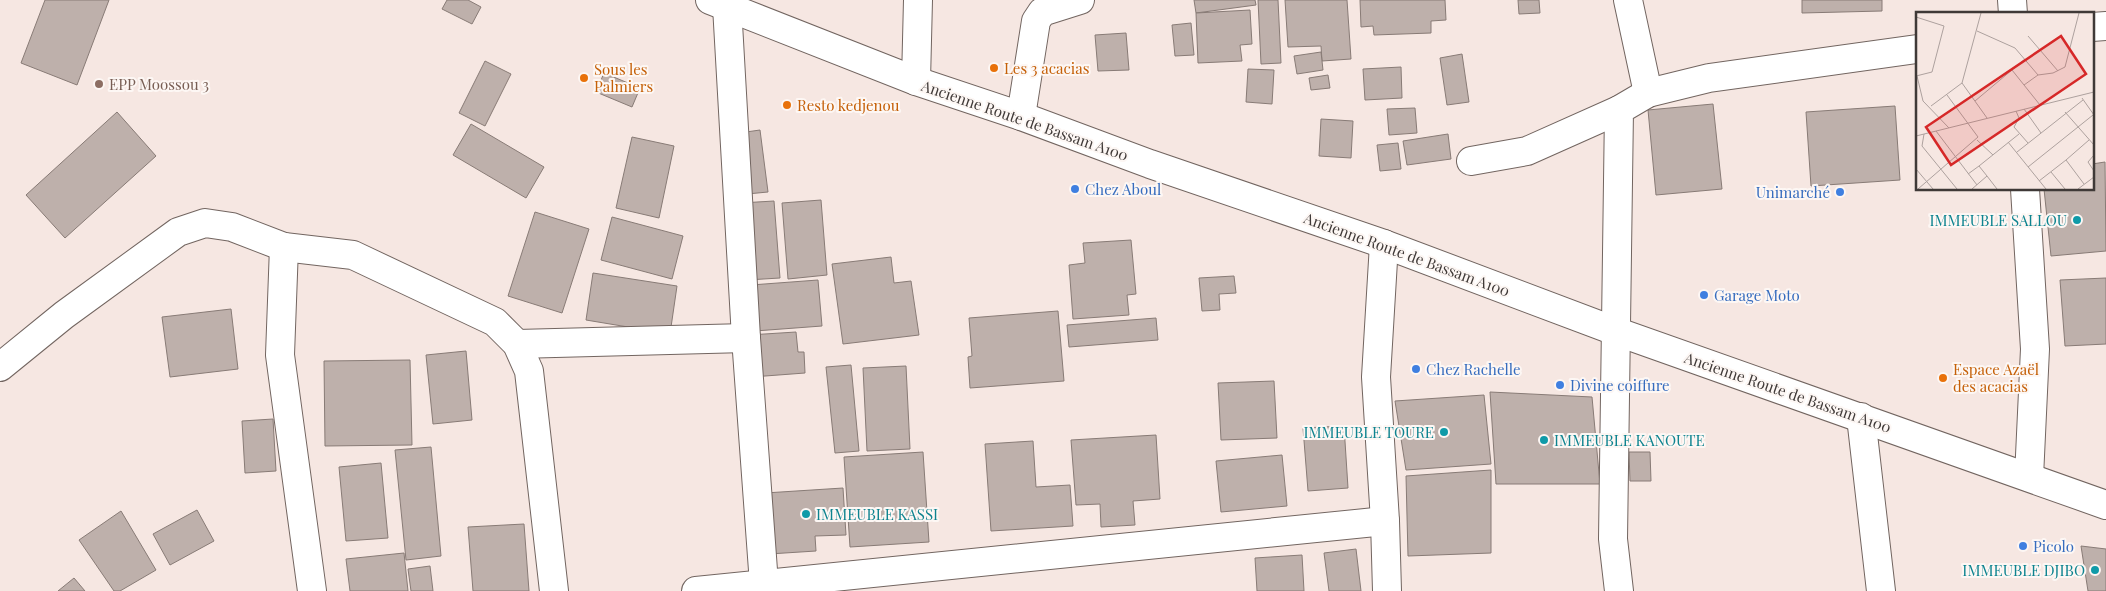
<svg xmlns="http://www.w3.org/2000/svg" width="2106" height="591" font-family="'Playfair Display',serif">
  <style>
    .building { fill: #beb0ab; stroke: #887b76 }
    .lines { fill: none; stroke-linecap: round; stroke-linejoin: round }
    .minor-casing { stroke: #726560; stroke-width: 30 }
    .major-casing { stroke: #726560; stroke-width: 30 }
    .minor { stroke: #fff; stroke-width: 28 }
    .major { stroke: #fff; stroke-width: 28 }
    .food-dot { fill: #e8710a; stroke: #fdf7f4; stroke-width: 2 }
    .education-dot { fill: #8d6e63; stroke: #fdf7f4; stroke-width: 2 }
    .shop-dot { fill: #3f7fe0; stroke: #fdf7f4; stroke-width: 2 }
    .culture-dot { fill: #0f9aa8; stroke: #fdf7f4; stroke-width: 2 }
    .labels { text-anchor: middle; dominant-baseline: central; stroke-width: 4; stroke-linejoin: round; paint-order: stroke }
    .food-label { font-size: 15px; fill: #c56008; stroke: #fdf7f4; text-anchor: start }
    .education-label { font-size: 15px; fill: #785e54; stroke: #fdf7f4; text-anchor: start }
    .street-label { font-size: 15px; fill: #3f3937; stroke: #fdf7f4 }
    .shop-label { font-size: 15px; fill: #366cbe; stroke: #fdf7f4; text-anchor: start }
    .culture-label { font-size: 15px; fill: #0d838f; stroke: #fdf7f4; text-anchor: end }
    .inset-road { fill: none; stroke: #ada19e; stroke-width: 1 }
    .view { fill: #d62828; fill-opacity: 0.15; stroke: #d62828; stroke-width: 2.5 }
    .inset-edge { fill: none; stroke: #3f3937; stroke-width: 2.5 }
  </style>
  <rect width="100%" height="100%" fill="#f6e7e2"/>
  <g class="building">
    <path d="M45 0H109L77 85 21 63Z"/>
    <path d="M447 0H468L481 7 472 24 442 9Z"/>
    <path d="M1194 0H1255L1256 5 1196 13Z"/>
    <path d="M1258 0H1278L1281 63 1261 64Z"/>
    <path d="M1285 0H1347L1351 59 1322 61 1321 46 1288 47Z"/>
    <path d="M1360 0H1445L1446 20 1431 21V33L1374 35 1373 26 1361 27Z"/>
    <path d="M1518 0H1539L1540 13 1519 14Z"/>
    <path d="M1802 0H1882V11L1802 13Z"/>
    <path d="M1250 10 1252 44 1240 45 1242 61 1198 63 1196 13Z"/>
    <path d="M1191 23 1194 55 1175 56 1172 25Z"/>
    <path d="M1126 33 1129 70 1098 71 1095 35Z"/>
    <path d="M1321 52 1323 70 1297 74 1294 56Z"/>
    <path d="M1462 54 1469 102 1447 105 1440 58Z"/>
    <path d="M485 61 511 74 485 126 459 113Z"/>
    <path d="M1401 67 1402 98 1365 100 1363 69Z"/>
    <path d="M1248 69 1274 70 1272 104 1246 102Z"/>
    <path d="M604 73 640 88 632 107 596 92Z"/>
    <path d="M1328 75 1330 88 1311 90 1309 78Z"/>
    <path d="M1713 104 1722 189 1656 195 1648 110Z"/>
    <path d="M1895 106 1900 180 1811 186 1806 112Z"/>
    <path d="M1415 108 1417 133 1389 135 1387 109Z"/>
    <path d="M117 112 156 156 65 238 26 195Z"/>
    <path d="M1321 119 1353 121 1351 158 1319 156Z"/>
    <path d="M471 124 544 167 526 198 453 155Z"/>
    <path d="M760 130 768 192 747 194 739 133Z"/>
    <path d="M1448 134 1451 159 1407 165 1403 141Z"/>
    <path d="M632 137 674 146 659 218 616 208Z"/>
    <path d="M1398 143 1401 169 1380 171 1377 145Z"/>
    <path d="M2105 162 2106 251 2051 256 2044 189H2092V164Z"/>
    <path d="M821 200 827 275 788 279 782 203Z"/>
    <path d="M774 201 780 278 747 280 741 203Z"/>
    <path d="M535 212 589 229 562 313 508 296Z"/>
    <path d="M612 217 683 236 672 279 601 260Z"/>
    <path d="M1131 240 1136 294 1127 295 1129 315 1073 319 1069 265 1085 263 1083 243Z"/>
    <path d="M891 257 894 283 911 281 919 335 843 344 832 264Z"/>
    <path d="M593 273 677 286 670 334 586 320Z"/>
    <path d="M1234 276 1236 293 1219 294 1220 310 1202 311 1199 278Z"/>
    <path d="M2106 278V344L2065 346 2060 280Z"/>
    <path d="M818 280 822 326 755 331 751 285Z"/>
    <path d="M231 309 238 369 170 377 162 317Z"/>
    <path d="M1058 311 1064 381 970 388 968 357 972 356 969 318Z"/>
    <path d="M1156 318 1158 340 1069 347 1067 325Z"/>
    <path d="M796 332 798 352H804L805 373 752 377 749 335Z"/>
    <path d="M466 351 472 420 433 424 426 355Z"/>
    <path d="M410 360 412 445 325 446 324 361Z"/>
    <path d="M851 365 859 451 835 453 826 367Z"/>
    <path d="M906 366 910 449 867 451 863 368Z"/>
    <path d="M1274 381 1277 438 1221 440 1218 383Z"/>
    <path d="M1490 392 1592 397 1600 484H1496Z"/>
    <path d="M1484 395 1491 464 1406 470 1395 401Z"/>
    <path d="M273 419 276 471 245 473 242 421Z"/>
    <path d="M1344 426 1348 488 1308 491 1303 428Z"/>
    <path d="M1156 435 1160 499 1133 501 1135 525 1101 527 1100 504 1076 505 1071 440Z"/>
    <path d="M1033 441 1036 487 1070 485 1073 526 991 531 985 444Z"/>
    <path d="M431 447 441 556 406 560 395 450Z"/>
    <path d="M923 452 929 542 850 547 844 457Z"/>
    <path d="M1629 452H1650L1651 481H1630Z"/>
    <path d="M1282 455 1287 506 1221 512 1216 461Z"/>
    <path d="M381 463 388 538 346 541 339 467Z"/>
    <path d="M1491 470V553L1408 556 1406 476Z"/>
    <path d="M843 488 846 535 815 536 816 551 769 554 765 493Z"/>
    <path d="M197 510 214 541 170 565 153 534Z"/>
    <path d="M121 511 156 570 120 591H114L79 540Z"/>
    <path d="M524 524 529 591H473L468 527Z"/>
    <path d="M2081 546 2106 549V591H2088Z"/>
    <path d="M1356 549 1361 591H1329L1324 553Z"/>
    <path d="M404 553 408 591H350L346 559Z"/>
    <path d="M1302 555 1304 591H1257L1255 558Z"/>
    <path d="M430 566 433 591H411L408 569Z"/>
    <path d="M74 578 85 591H58Z"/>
  </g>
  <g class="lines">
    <defs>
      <g id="minor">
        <path d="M1628 0 1648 93"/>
        <path d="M2012 0 2013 14"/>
        <path d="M727 6 746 338 764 584"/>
        <path d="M2092 27 2106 26"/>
        <path d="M916 81 918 0"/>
        <path d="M1021 116 1036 21 1042 12 1080 0"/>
        <path d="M1471 161 1527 151 1619 110"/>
        <path d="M2025 189 2035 349 2029 477"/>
        <path d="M1384 244 1376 377 1385 521 1387 591"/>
        <path d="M284 247 280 355 312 591"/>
        <path d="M517 344 746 338"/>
        <path d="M0 367 64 315 178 232 205 223 232 227 284 247 353 255 495 322 517 344 529 371 554 591"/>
        <path d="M1861 417 1881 591"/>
        <path d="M696 591 1385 521"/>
        <path d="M1619 591 1613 539 1619 110 1648 93 1709 78 1917 49"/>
      </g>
      <path id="major" d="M710 0 916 81 1021 116 1150 164 1384 244 1615 331 2106 505"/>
    </defs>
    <use href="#minor" class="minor-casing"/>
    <use href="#major" class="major-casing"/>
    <use href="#minor" class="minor"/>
    <use href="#major" class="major"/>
  </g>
  <g class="food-dot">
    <circle cx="994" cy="68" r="5"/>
    <circle cx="584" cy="78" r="5"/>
    <circle cx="787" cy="105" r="5"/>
    <circle cx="1943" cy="378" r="5"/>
  </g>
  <circle class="education-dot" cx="99" cy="84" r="5"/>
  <g class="shop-dot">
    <circle cx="1075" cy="189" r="5"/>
    <circle cx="1840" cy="192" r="5"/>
    <circle cx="1704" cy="295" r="5"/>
    <circle cx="1416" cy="369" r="5"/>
    <circle cx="1560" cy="385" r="5"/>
    <circle cx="2023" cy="546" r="5"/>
  </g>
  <g class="culture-dot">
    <circle cx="2077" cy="220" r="5"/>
    <circle cx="1444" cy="432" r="5"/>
    <circle cx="1544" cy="440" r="5"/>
    <circle cx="806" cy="514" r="5"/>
    <circle cx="2095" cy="570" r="5"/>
  </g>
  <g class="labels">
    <g class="food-label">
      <text x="1004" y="68">Les 3 acacias</text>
      <text x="594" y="69">Sous les<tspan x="594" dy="17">Palmiers</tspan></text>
      <text x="797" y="105">Resto kedjenou</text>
      <text x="1953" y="369">Espace Azaël<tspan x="1953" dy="17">des acacias</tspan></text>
    </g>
    <g class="education-label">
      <text x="109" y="84">EPP Moossou 3</text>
    </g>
    <g class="street-label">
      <text transform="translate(1025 120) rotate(19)">Ancienne Route de Bassam A100</text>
      <text transform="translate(1407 254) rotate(20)">Ancienne Route de Bassam A100</text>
      <text transform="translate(1788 392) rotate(19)">Ancienne Route de Bassam A100</text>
    </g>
    <g class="shop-label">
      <text x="1085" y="189">Chez Aboul</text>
      <text x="1830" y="192" text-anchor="end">Unimarché</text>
      <text x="1714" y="295">Garage Moto</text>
      <text x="1426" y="369">Chez Rachelle</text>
      <text x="1570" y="385">Divine coiffure</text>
      <text x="2033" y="546">Picolo</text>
    </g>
    <g class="culture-label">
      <text x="2067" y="220">IMMEUBLE SALLOU</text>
      <text x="1434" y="432">IMMEUBLE TOURE</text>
      <text x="1554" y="440" text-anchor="start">IMMEUBLE KANOUTE</text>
      <text x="816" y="514" text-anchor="start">IMMEUBLE KASSI</text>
      <text x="2085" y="570">IMMEUBLE DJIBO</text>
    </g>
  </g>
  <g transform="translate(1916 12)">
    <rect width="178" height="178" fill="#f6e7e2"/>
    <path class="inset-road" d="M0 5 28 14 16 60 0 64M61 19 99 36 122 63M112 24 142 59M96 58 124 93M1 64 7 89 33 116M46 71 71 106M108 73 122 63 137 61 149 55 163 1M166 86 178 103M59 89 109 47M15 94 46 71 65 1M108 97 125 121M100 99 103 106 98 115 112 131M149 100 178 133M20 119 61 173M8 122 6 134 41 177M0 124 178 80M61 128 77 143M92 130 130 177M101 140 167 88M178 143 172 150 178 159M150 148 173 128M63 154 103 122M112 155 177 103M0 157 17 177M135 160 149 177M52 162 63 154 71 164 56 177M71 164 81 177M123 169 150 148 168 172M2 177 62 125 31 83M162 177 178 165"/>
    <path class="view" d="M145 24 170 62 35 153 10 115Z"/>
    <rect width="178" height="178" class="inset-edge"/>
  </g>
</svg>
